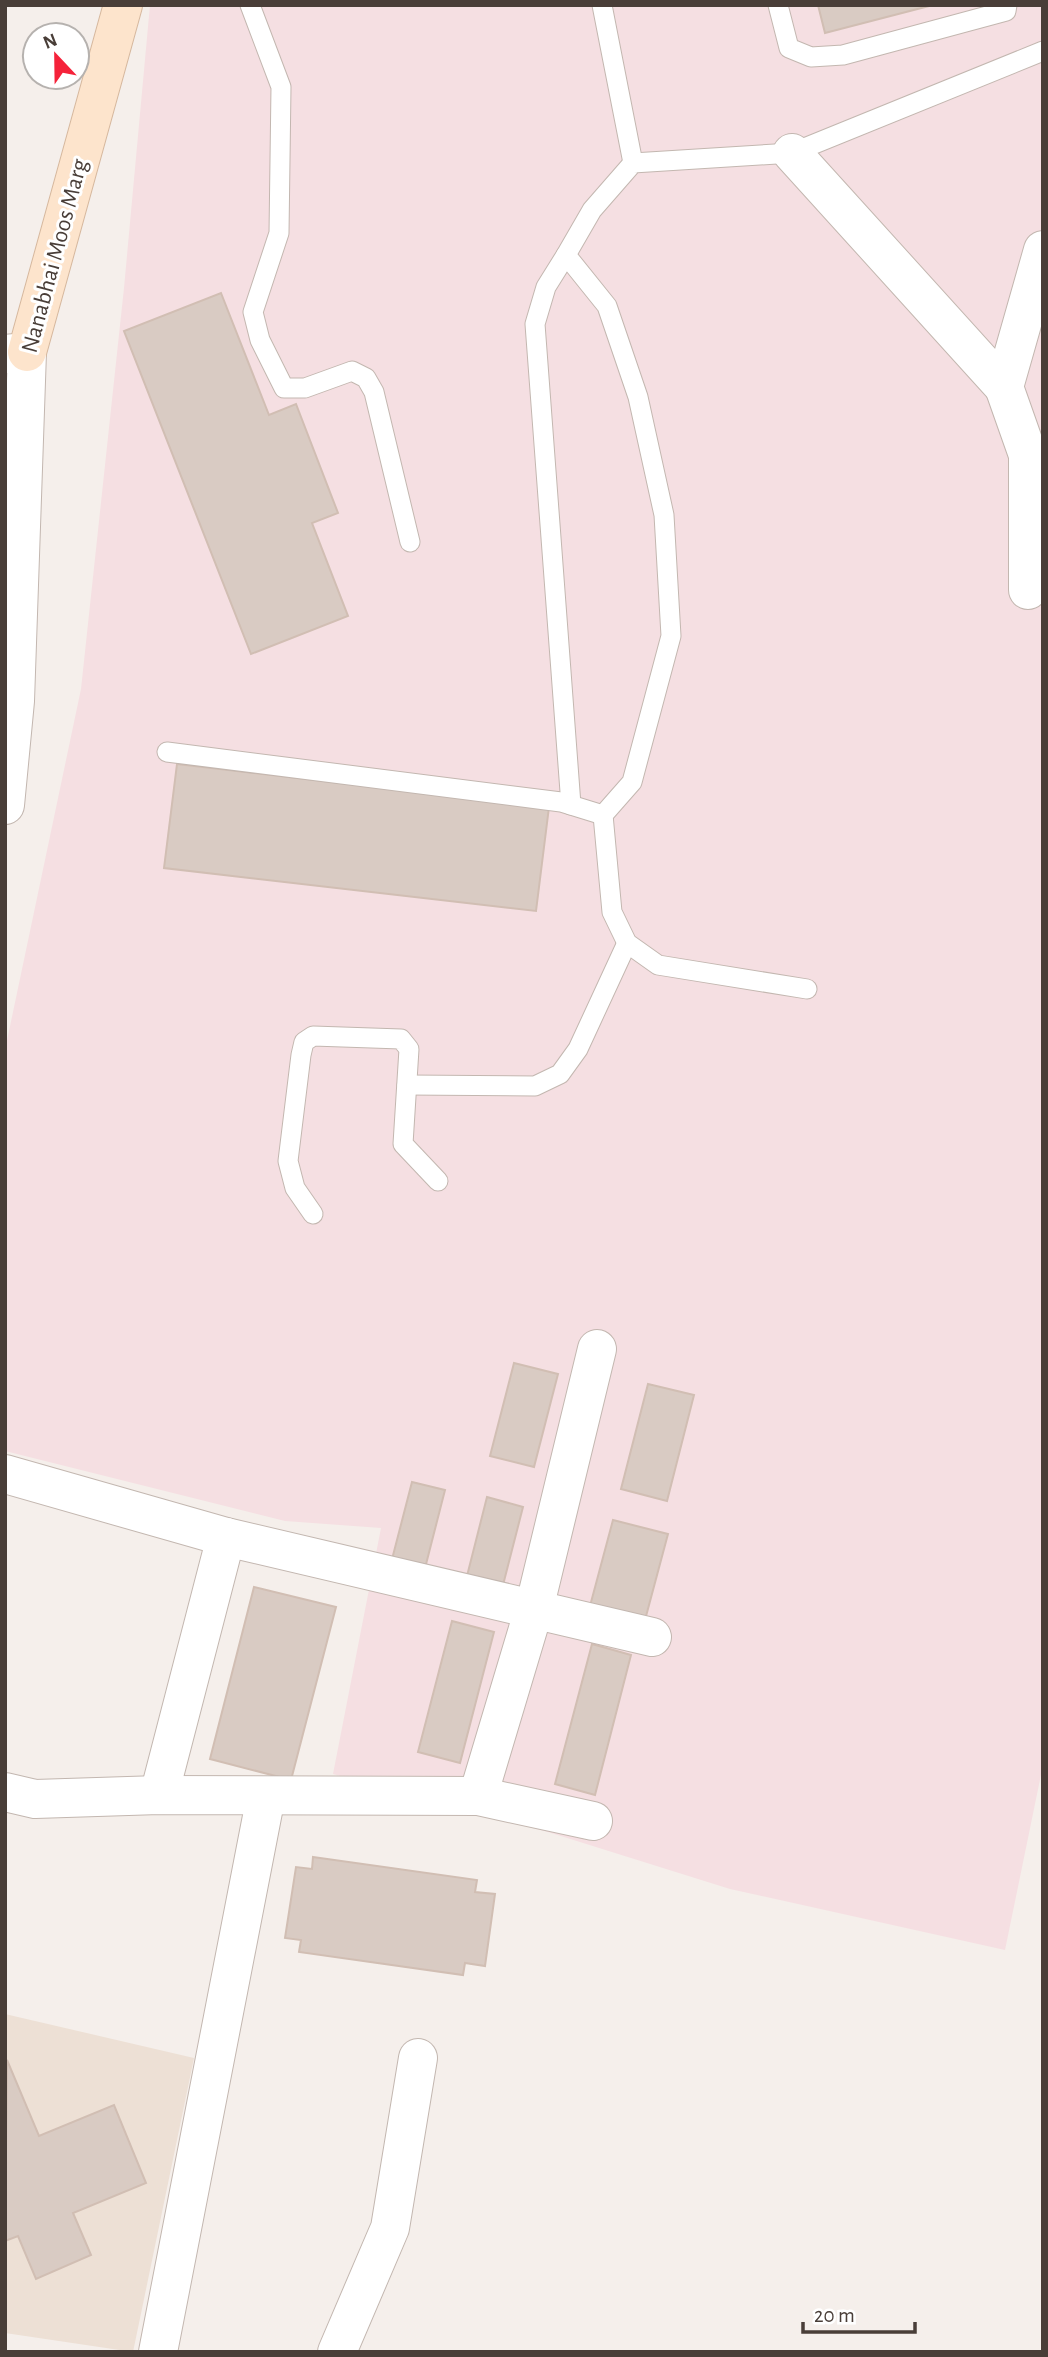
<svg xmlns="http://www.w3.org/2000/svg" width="1048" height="2357" font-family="'Alegreya Sans',sans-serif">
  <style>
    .education { fill: #ede0d5 }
    .medical { fill: #f5dfe2 }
    .building { fill: #d9cbc3; stroke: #d1beb3; stroke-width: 2 }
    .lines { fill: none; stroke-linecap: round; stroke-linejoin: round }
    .lane-casing { stroke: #c3b7b0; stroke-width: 21 }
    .street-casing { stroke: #c3b7b0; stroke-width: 40 }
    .secondary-casing { stroke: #d6b89e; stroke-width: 40 }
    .lane { stroke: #fff; stroke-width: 19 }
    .street { stroke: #fff; stroke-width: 38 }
    .secondary { stroke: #fde4cc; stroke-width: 38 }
    .labels { text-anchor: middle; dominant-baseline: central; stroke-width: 6; stroke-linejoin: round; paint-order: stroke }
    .street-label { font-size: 24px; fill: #493e38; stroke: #fff }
  </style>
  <rect width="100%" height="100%" fill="#f5efeb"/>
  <path class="education" d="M5 2014 194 2058 133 2352 5 2333Z"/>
  <path class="medical" d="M150 5H1043V1765L1005 1950 730 1889 548 1832 333 1774 381 1528 285 1521 5 1451V1050L81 689 124 288Z"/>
  <g class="building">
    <path d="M818 5H933L825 33Z"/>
    <path d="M221 293 269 415 296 404 338 513 312 523 348 616 251 654 124 331Z"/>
    <path d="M177 764 549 807 536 911 164 868Z"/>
    <path d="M514 1363 558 1374 534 1467 490 1456Z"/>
    <path d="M648 1384 694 1395 667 1501 621 1489Z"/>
    <path d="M412 1482 445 1490 423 1576 390 1567Z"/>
    <path d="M487 1497 523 1507 503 1585 467 1576Z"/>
    <path d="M613 1520 668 1534 645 1620 590 1606Z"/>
    <path d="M254 1587 336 1607 291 1780 210 1759Z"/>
    <path d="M452 1621 494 1632 460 1763 418 1752Z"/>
    <path d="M592 1644 631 1655 595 1795 555 1784Z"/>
    <path d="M313 1857 477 1880 475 1892 495 1894 485 1966 465 1963 463 1975 299 1952 301 1940 285 1938 296 1867 312 1869Z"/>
    <path d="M7 2060 39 2136 114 2105 146 2183 73 2213 91 2255 36 2279 18 2236 5 2241Z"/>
  </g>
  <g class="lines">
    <defs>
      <g id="lane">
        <path d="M250 5 281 87 279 233 253 312 260 340 284 388H305L352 371 366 378 374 392 410 542"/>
        <path d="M602 5 633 163"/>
        <path d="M778 5 789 48 811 57 843 55 1006 11 1007 5"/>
        <path d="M566 255 546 287 535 324 571 805"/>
        <path d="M167 752 561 802 603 815 632 782 671 636 664 515 638 397 607 306 566 255 592 210 633 163 792 153 1043 51"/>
        <path d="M603 815 612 912 627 943 658 965 807 989"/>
        <path d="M407 1085 535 1086 560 1074 578 1049 627 943"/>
        <path d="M313 1214 295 1188 288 1161 301 1055 304 1042 313 1036 401 1039 409 1049 403 1144 438 1181"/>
      </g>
      <g id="street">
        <path d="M792 153 1004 387 1043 250"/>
        <path d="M5 354 27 352 15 701 5 805"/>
        <path d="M1004 387 1028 455V590"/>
        <path d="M5 1474 226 1537 652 1637"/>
        <path d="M5 1792 35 1799 159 1795 478 1796 593 1821"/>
        <path d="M159 1795 226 1537"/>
        <path d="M478 1796 534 1609 597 1349"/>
        <path d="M158 2352 266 1796"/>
        <path d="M337 2352 390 2228 418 2058"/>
      </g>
      <path id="secondary" d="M27 352 123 5"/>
    </defs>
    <use href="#lane" class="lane-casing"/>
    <use href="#street" class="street-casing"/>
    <use href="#secondary" class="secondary-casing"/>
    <use href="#lane" class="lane"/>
    <use href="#street" class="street"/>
    <use href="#secondary" class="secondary"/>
  </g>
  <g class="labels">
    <g class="street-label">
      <text transform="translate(55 256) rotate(-75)">Nanabhai Moos Marg</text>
    </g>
  </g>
  <rect width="1048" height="2357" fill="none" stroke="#493e38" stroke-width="14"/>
  <g transform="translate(56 56) rotate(338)"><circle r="33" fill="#ffffff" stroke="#b6b2af" stroke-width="2"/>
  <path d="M0-5L12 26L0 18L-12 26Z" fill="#f5223a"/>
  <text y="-10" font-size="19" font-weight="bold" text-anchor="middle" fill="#493e38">N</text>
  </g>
  <path d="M803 2322v10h112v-10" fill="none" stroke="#493e38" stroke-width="3.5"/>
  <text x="814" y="2322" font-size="21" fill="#493e38" stroke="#ffffff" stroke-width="5" paint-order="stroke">20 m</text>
</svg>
